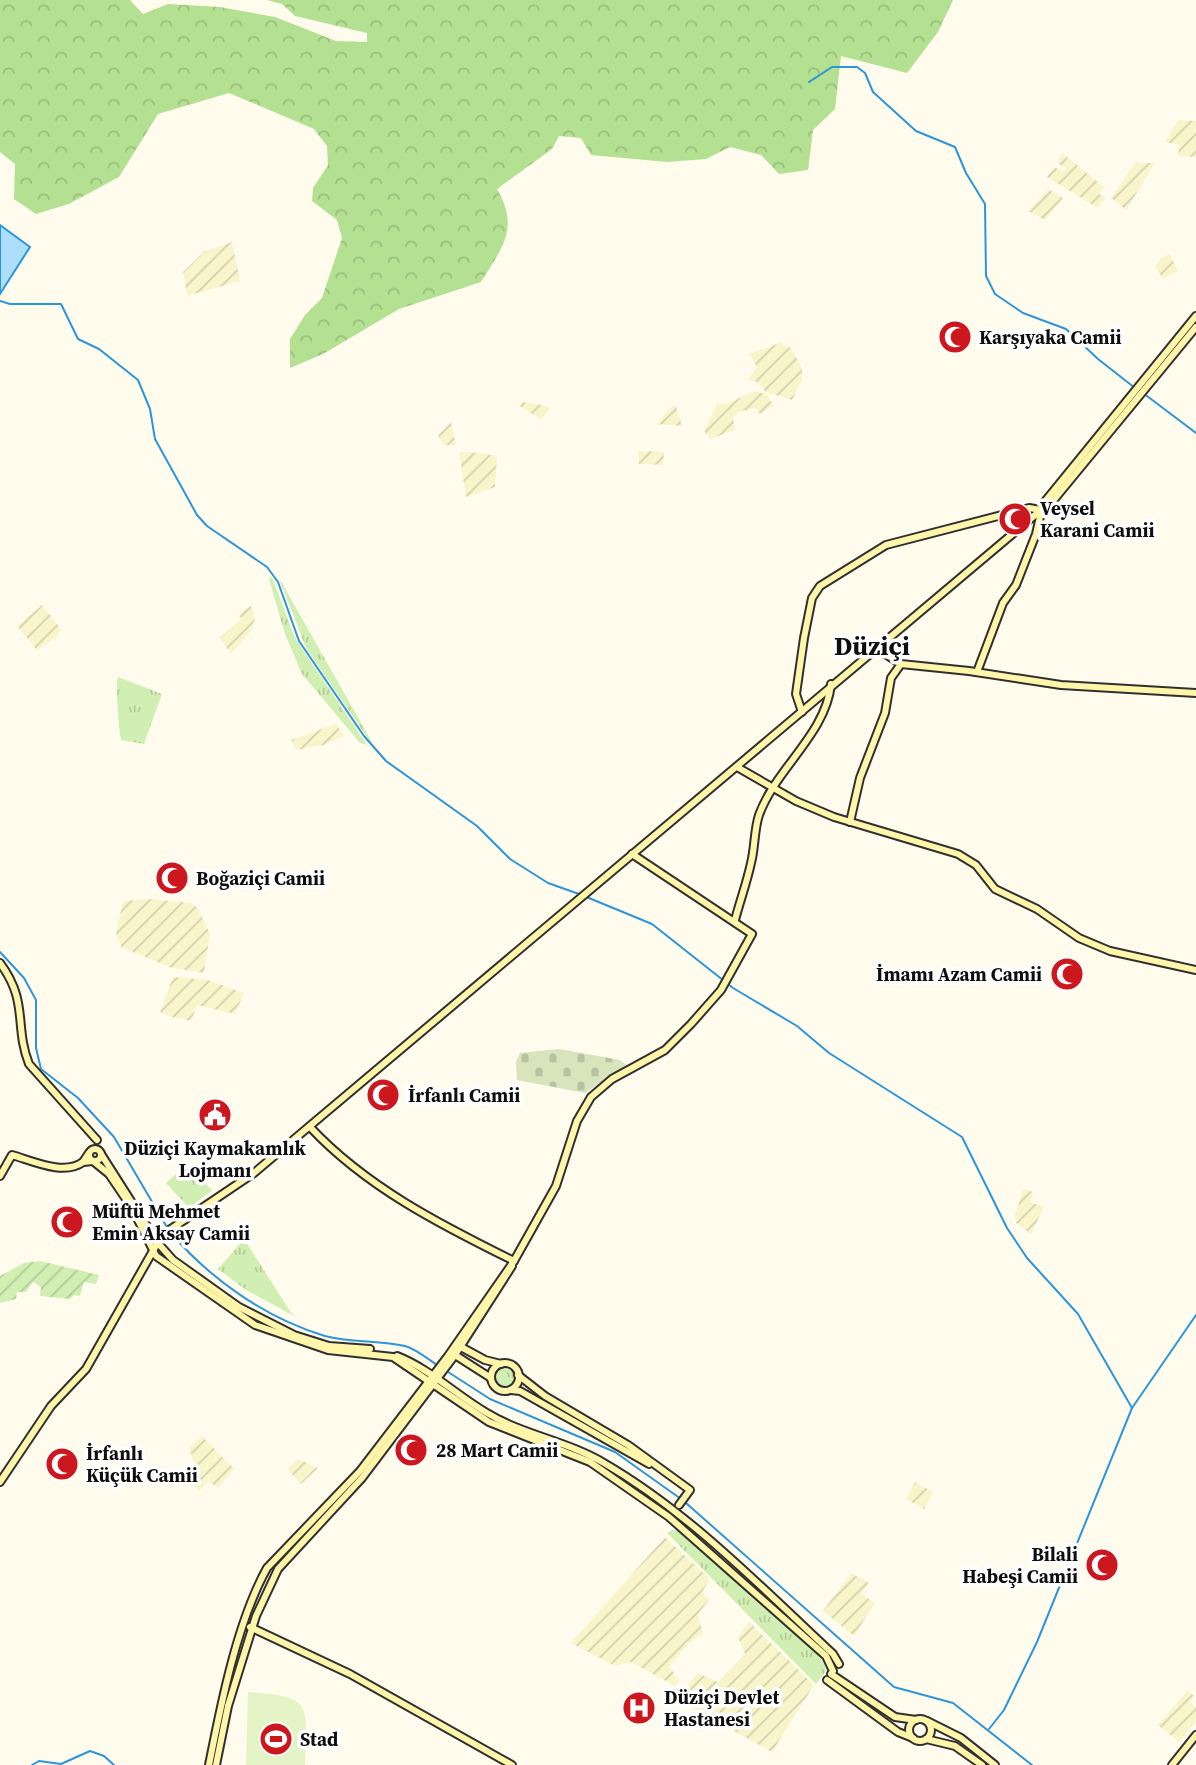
<svg xmlns="http://www.w3.org/2000/svg" width="1196" height="1765" font-family="'Source Serif 4',serif">
  <style>
    .farmland { fill: url(#farmland-furrows) }
    .grass { fill: url(#grass-tufts) }
    .forest { fill: url(#forest-crowns) }
    .cemetery { fill: url(#cemetery-stones) }
    .garden { fill: url(#garden-furrows) }
    .pitch { fill: #e4f4c6 }
    .water { fill: #addefc; stroke: #2c95db; stroke-width: 2 }
    .lines { fill: none; stroke-linecap: round; stroke-linejoin: round }
    .stream { stroke: #2c95db; stroke-width: 2 }
    .secondary-casing { stroke: #303030; stroke-width: 10 }
    .secondary { stroke: #fff6a9; stroke-width: 6 }
    .labels { text-anchor: middle; dominant-baseline: central; stroke-width: 7; stroke-linejoin: round; paint-order: stroke }
    .poi-label { font-size: 19px; font-weight: bold; fill: #0e0e0e; stroke: #fff; text-anchor: start }
    .district-label { font-size: 26px; font-weight: bold; fill: #0e0e0e; stroke: #fff }
  </style>
  <defs>
    <pattern id="farmland-furrows" width="10" height="10" patternUnits="userSpaceOnUse" patternTransform="scale(1.75)"><rect width="10" height="10" fill="#f8f5cb"/><path d="M-1 1l2-2M0 10L10 0M9 11l2-2" fill="none" stroke="#d3d1ad"/></pattern>
    <pattern id="grass-tufts" width="24" height="20" patternUnits="userSpaceOnUse" patternTransform="scale(1.75)"><rect width="24" height="20" fill="#d1eeb3"/><path d="M3 7l-1-3M5 7V3M7 7l1-3M15 17l-1-3M17 17v-4M19 17l1-3" fill="none" stroke="#b2cb99"/></pattern>
    <pattern id="forest-crowns" width="20" height="18" patternUnits="userSpaceOnUse" patternTransform="scale(1.75)"><rect width="20" height="18" fill="#b4e091"/><path d="M2 6a3 3 0 1 1 6 0M12 15a3 3 0 1 1 6 0" fill="none" stroke="#9abf7c"/></pattern>
    <pattern id="cemetery-stones" width="16" height="16" patternUnits="userSpaceOnUse" patternTransform="scale(1.75)"><rect width="16" height="16" fill="#d7e4bc"/><path d="M2 7V4a2 2 0 0 1 4 0v3zM10 15v-3a2 2 0 0 1 4 0v3z" fill="#b7c2a0"/></pattern>
    <pattern id="garden-furrows" width="10" height="10" patternUnits="userSpaceOnUse" patternTransform="scale(1.75)"><rect width="10" height="10" fill="#d1eeb3"/><path d="M-1 1l2-2M0 10L10 0M9 11l2-2" fill="none" stroke="#b2cb99"/></pattern>
  </defs>
  <rect width="100%" height="100%" fill="#fffcee"/>
  <g class="farmland">
    <path d="M1178 120 1196 121V157L1178 156 1179 145 1165 142Z"/>
    <path d="M1062 153 1104 187 1099 194 1105 198 1098 208 1047 177 1054 167 1064 172 1066 168 1057 163Z"/>
    <path d="M1135 163H1155L1126 210 1111 198Z"/>
    <path d="M1048 189 1063 198 1045 220 1028 211Z"/>
    <path d="M232 242 240 281 187 296 183 272 205 251Z"/>
    <path d="M1170 254 1178 271 1163 279 1155 267 1161 258Z"/>
    <path d="M780 343 791 348 802 368V380L792 400 766 392 757 382 747 380 757 367 749 354Z"/>
    <path d="M755 391 768 395 773 406 760 414 755 408 739 412 733 417 735 430 710 439 704 431 717 404 728 403Z"/>
    <path d="M522 402 547 406 550 408 541 420 520 406Z"/>
    <path d="M672 405 676 406 682 426 657 424Z"/>
    <path d="M451 422 456 445H443L438 435Z"/>
    <path d="M638 451 664 452 663 465 639 464Z"/>
    <path d="M459 452 483 453 497 457 495 487 466 497Z"/>
    <path d="M42 605 61 629 57 637 37 650 17 626Z"/>
    <path d="M251 606 255 619 251 631 231 654 220 638 241 619 239 613Z"/>
    <path d="M336 724 344 736 324 745 296 750 291 740Z"/>
    <path d="M149 899 191 903 198 908 210 934 204 973 172 968 121 947 116 933 123 901Z"/>
    <path d="M173 977 208 980 244 993 235 1014 197 1005 191 1021 169 1016 160 1012Z"/>
    <path d="M1023 1189 1033 1192 1030 1202 1044 1207 1031 1234 1016 1223 1015 1216Z"/>
    <path d="M202 1436 234 1469 218 1488 209 1481 199 1491 189 1479 197 1471 189 1448Z"/>
    <path d="M298 1459 318 1468 301 1484 287 1469Z"/>
    <path d="M915 1482 933 1492 924 1509 906 1499Z"/>
    <path d="M665 1537 710 1579 702 1592 709 1600 698 1614 703 1634 688 1644 669 1667 680 1680 675 1686 631 1662 615 1666 571 1643Z"/>
    <path d="M851 1573 869 1583 861 1594 875 1603 854 1636 823 1611Z"/>
    <path d="M749 1622 814 1685 772 1752 675 1699 698 1673 718 1682 745 1654 738 1637Z"/>
    <path d="M1188 1690 1194 1696 1190 1702 1196 1707V1722L1179 1742 1158 1725Z"/>
  </g>
  <g class="grass">
    <path d="M272 577 295 638 367 745 360 743 302 674 285 634 269 579Z"/>
    <path d="M279 578 372 742 371 743 306 648Z"/>
    <path d="M118 677 162 694 144 744 121 740C119 731 115 684 118 677Z"/>
    <path d="M186 1165 212 1190 189 1208 166 1183Z"/>
    <path d="M244 1239 290 1311 294 1316 246 1290 218 1269Z"/>
    <circle cx="504" cy="1377" r="11"/>
    <path d="M672 1530 680 1531C703 1550 828 1649 826 1671L816 1684 667 1533Z"/>
  </g>
  <path class="forest" d="M0 0H130L143 14 168 4 220 7 275 17 336 41 367 42V33L295 16 282 4 267 0H953L938 32 907 73 841 56 835 109 813 130 808 170 779 174 761 155 730 147 706 159 667 162 591 155 581 138 559 136 552 149 497 189C520 228 502 248 481 282L399 309 323 354 290 368V339L305 315 322 298 342 238 337 220 312 201 313 188 328 165 327 146 314 129 229 93 158 114 119 177 69 204 36 214 14 199 15 164 0 152Z"/>
  <path class="cemetery" d="M559 1049 620 1060 626 1065 585 1093 517 1080 516 1062 520 1053Z"/>
  <path class="garden" d="M40 1261 99 1275 96 1284 84 1282 80 1296 74 1295 70 1299 40 1296 41 1287 33 1282 26 1292H17L16 1299 0 1303V1276L24 1263Z"/>
  <path class="pitch" d="M248 1692C314 1696 307 1704 305 1765H246Z"/>
  <path class="water" d="M0 225 30 247 0 294Z"/>
  <g class="lines">
    <g class="stream">
      <path d="M809 82 832 67H857L865 73 873 92 916 131 955 147 966 173 985 204 986 276 995 294 1023 313 1066 329 1098 359 1135 388"/>
      <path d="M0 301 10 304H61L78 339 99 349 138 380 150 409 155 439 197 515 207 526 267 567 278 582 299 641 364 736 386 761 477 826 510 859 548 883 579 894"/>
      <path d="M1143 393 1196 433"/>
      <path d="M584 896 652 924 733 988 797 1026 829 1053 962 1137 1007 1228 1027 1258 1078 1314 1132 1408"/>
      <path d="M0 952 24 978 36 1000V1048L41 1069 78 1098 114 1137 168 1229"/>
      <path d="M171 1233C211 1280 266 1318 325 1336 351 1343 379 1340 405 1346 416 1349 428 1359 437 1365"/>
      <path d="M445 1370 490 1399 615 1452 681 1499"/>
      <path d="M686 1503 894 1687 953 1703 1032 1765"/>
      <path d="M989 1729 1004 1710 1037 1642 1132 1408 1196 1315"/>
      <path d="M32 1765 39 1761 61 1764 90 1751 104 1756 114 1765"/>
    </g>
    <defs>
      <g id="secondary">
        <path d="M876 648 901 664 969 671 1061 685 1196 693"/>
        <path d="M977 672 1003 603 1016 585 1036 534 1043 504 1196 316"/>
        <path d="M802 712 796 694 804 638 812 598 820 586 886 545 1029 508 1041 510"/>
        <path d="M737 767 796 801 834 817 958 854 976 865 995 889 1037 909 1079 938 1110 951 1196 970"/>
        <path d="M850 822 860 778 885 713 891 678 901 664"/>
        <path d="M735 920C740 901 747 882 751 863 755 848 754 830 759 815 776 768 826 734 831 684"/>
        <path d="M0 963C29 1002 14 1026 29 1064L97 1140"/>
        <path d="M310 1127C366 1187 441 1225 514 1261"/>
        <circle cx="95" cy="1155" r="6"/>
        <path d="M89 1153 83 1162 93 1161 109 1174 132 1208 156 1256 255 1325 328 1350 393 1357 489 1422 590 1462 669 1517 826 1656 833 1671"/>
        <path d="M101 1154 157 1242 173 1260 239 1307 294 1335 329 1346 370 1349"/>
        <path d="M0 1176 12 1155C33 1161 64 1176 83 1162"/>
        <path d="M461 1347 485 1360 501 1364"/>
        <path d="M455 1355 491 1378"/>
        <path d="M397 1356C430 1369 456 1395 487 1413 523 1435 567 1441 604 1463 690 1513 761 1587 833 1654L839 1664"/>
        <circle cx="505" cy="1377" r="14"/>
        <path d="M518 1375 545 1396 628 1445 690 1490 679 1505"/>
        <path d="M511 1390 520 1391 649 1464"/>
        <path d="M0 1482 51 1406 86 1369 162 1235 254 1173 1041 510 1047 508 1196 327"/>
        <path d="M250 1627 350 1674 512 1765"/>
        <path d="M831 1674 895 1717 916 1720"/>
        <path d="M827 1680 898 1732 913 1738"/>
        <circle cx="920" cy="1730" r="11"/>
        <path d="M927 1721 961 1738 995 1765"/>
        <path d="M926 1739 955 1746 982 1765"/>
        <path d="M209 1765C221 1704 237 1622 267 1568L360 1471 448 1356 514 1261 556 1186 577 1121 591 1097 612 1079 665 1050 691 1024 721 990 752 934 632 854"/>
        <path d="M216 1765 228 1706 256 1616 278 1569 362 1478 455 1355 512 1266"/>
        <path d="M1172 1765 1196 1735"/>
      </g>
    </defs>
    <use href="#secondary" class="secondary-casing"/>
    <use href="#secondary" class="secondary"/>
  </g>
  <defs>
    <symbol id="mosque-disc" viewBox="-11 -11 22 22"><circle r="9.5" fill="#cc171f" stroke="#fff"/><path d="M3.5-4.9A6 6 0 1 0 3.5 4.9A5 5 0 1 1 3.5-4.9Z" fill="#fff"/></symbol>
    <symbol id="civic-disc" viewBox="-11 -11 22 22"><circle r="9.5" fill="#cc171f" stroke="#fff"/><path d="M-.6-6.5H3V-4.5H.6V-3L4-1V1h2V6H-6V1h2V-1L-.6-3ZM-1.2 2.5V6h2.4V2.5Z" fill="#fff"/></symbol>
    <symbol id="hospital-disc" viewBox="-11 -11 22 22"><circle r="9.5" fill="#cc171f" stroke="#fff"/><path d="M-5-5h3v3.5h4V-5h3V5h-3V1.5h-4V5h-3Z" fill="#fff"/></symbol>
    <symbol id="stadium-disc" viewBox="-11 -11 22 22"><circle r="9.5" fill="#cc171f" stroke="#fff"/><path d="M0-5a6.5 5 0 1 0 0 10a6.5 5 0 1 0 0-10ZM-3.5-1.8h7v3.6h-7Z" fill="#fff"/></symbol>
  </defs>
  <g fill-rule="evenodd">
    <use href="#mosque-disc" x="936" y="318" width="38" height="38"/>
    <use href="#mosque-disc" x="996" y="500" width="38" height="38"/>
    <use href="#mosque-disc" x="153" y="859" width="38" height="38"/>
    <use href="#mosque-disc" x="1048" y="955" width="38" height="38"/>
    <use href="#mosque-disc" x="364" y="1076" width="38" height="38"/>
    <use href="#civic-disc" x="196" y="1096" width="38" height="38"/>
    <use href="#mosque-disc" x="48" y="1203" width="38" height="38"/>
    <use href="#mosque-disc" x="392" y="1431" width="38" height="38"/>
    <use href="#mosque-disc" x="43" y="1445" width="38" height="38"/>
    <use href="#mosque-disc" x="1083" y="1546" width="38" height="38"/>
    <use href="#hospital-disc" x="620" y="1689" width="38" height="38"/>
    <use href="#stadium-disc" x="257" y="1720" width="38" height="38"/>
  </g>
  <g class="labels">
    <g class="poi-label">
      <text x="979" y="337">Karşıyaka Camii</text>
      <text x="1040" y="508">Veysel<tspan x="1040" dy="22">Karani Camii</tspan></text>
      <text x="196" y="878">Boğaziçi Camii</text>
      <text x="1042" y="974" text-anchor="end">İmamı Azam Camii</text>
      <text x="408" y="1095">İrfanlı Camii</text>
      <text x="215" y="1148" text-anchor="middle">Düziçi Kaymakamlık<tspan x="215" dy="22">Lojmanı</tspan></text>
      <text x="92" y="1211">Müftü Mehmet<tspan x="92" dy="22">Emin Aksay Camii</tspan></text>
      <text x="436" y="1450">28 Mart Camii</text>
      <text x="86" y="1453">İrfanlı<tspan x="86" dy="22">Küçük Camii</tspan></text>
      <text x="1078" y="1554" text-anchor="end">Bilali<tspan x="1078" dy="22">Habeşi Camii</tspan></text>
      <text x="664" y="1697">Düziçi Devlet<tspan x="664" dy="22">Hastanesi</tspan></text>
      <text x="300" y="1739">Stad</text>
    </g>
    <g class="district-label">
      <text x="872" y="646">Düziçi</text>
    </g>
  </g>
</svg>
